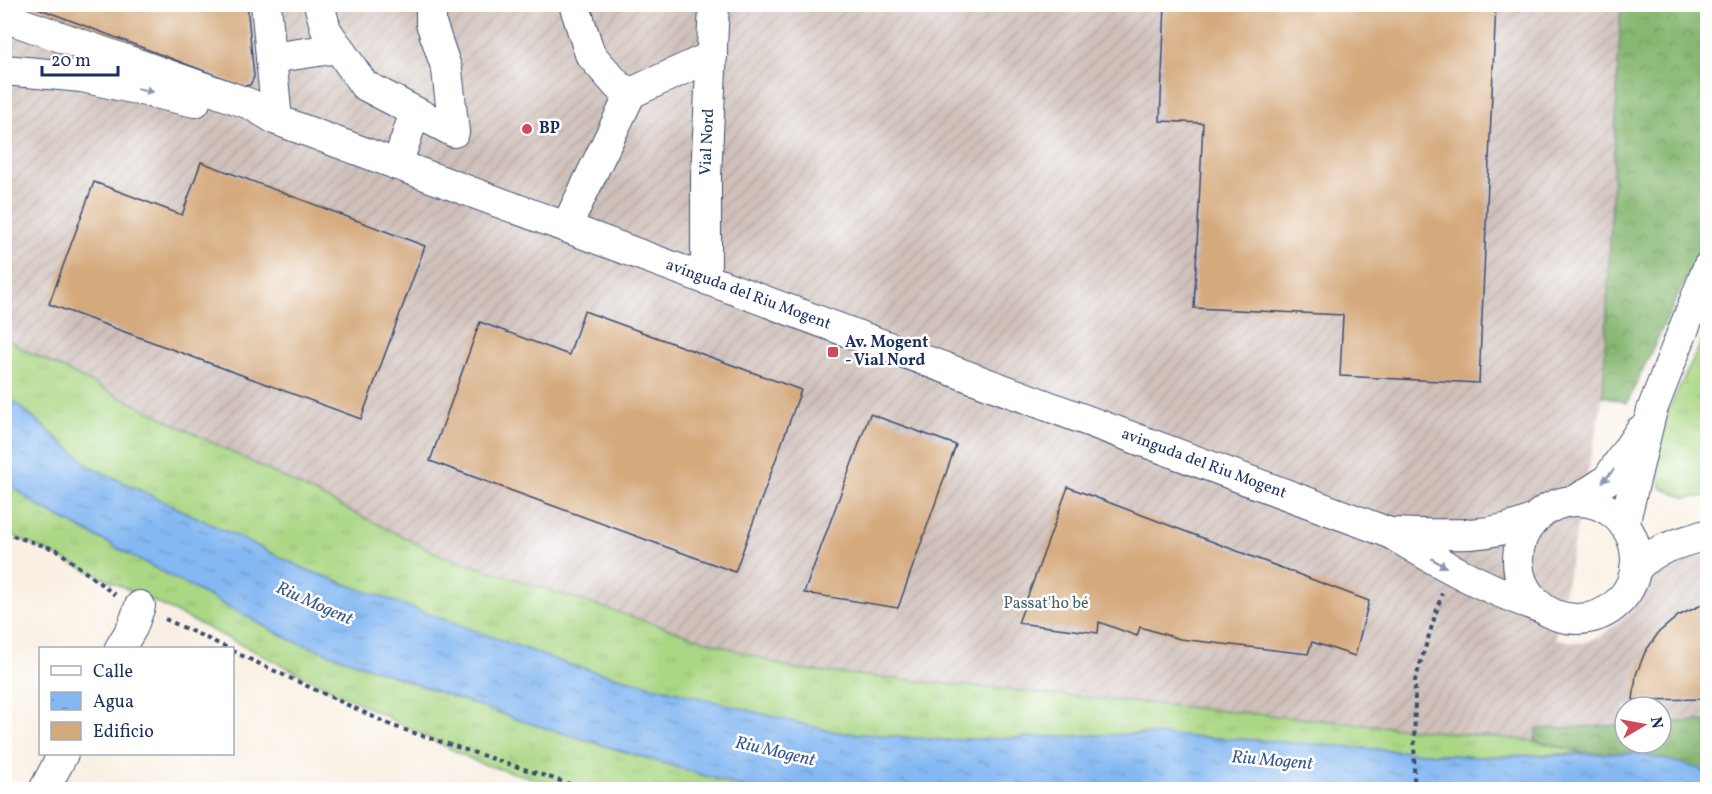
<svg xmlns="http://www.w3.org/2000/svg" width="1712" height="794" font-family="Vollkorn,serif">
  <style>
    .industrial { fill: url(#industrial-furrows) }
    .grass { fill: url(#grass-tufts); stroke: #628371; stroke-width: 1.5 }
    .forest { fill: url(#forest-crowns); stroke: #517468; stroke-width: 1.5 }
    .water { fill: url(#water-ripples); stroke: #5074a8; stroke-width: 1.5 }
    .building { fill: #d4a97b }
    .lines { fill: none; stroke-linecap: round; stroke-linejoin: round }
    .minor-casing { stroke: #3c4c72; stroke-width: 32 }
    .path { stroke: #3c4c72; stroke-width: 4; stroke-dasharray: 4.5 4.5; stroke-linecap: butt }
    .minor { stroke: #fff; stroke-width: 30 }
    .oneway { fill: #8d97ae }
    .poi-dot { fill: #d1495b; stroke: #fff; stroke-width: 2 }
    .labels { text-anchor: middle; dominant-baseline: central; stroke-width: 5; stroke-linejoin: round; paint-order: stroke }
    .poi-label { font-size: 16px; font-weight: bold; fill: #1b2f5e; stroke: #fff; text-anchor: start }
    .street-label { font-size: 16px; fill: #1b2f5e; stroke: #fff }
    .park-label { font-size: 16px; fill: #466169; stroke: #fff }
    .water-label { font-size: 18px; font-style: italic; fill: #3a588a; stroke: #fff }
  </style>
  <defs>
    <pattern id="industrial-furrows" width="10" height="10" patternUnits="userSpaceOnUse" patternTransform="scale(1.5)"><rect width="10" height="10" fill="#cfc0ba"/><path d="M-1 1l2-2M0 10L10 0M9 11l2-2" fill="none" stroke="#b1a5a2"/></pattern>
    <pattern id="grass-tufts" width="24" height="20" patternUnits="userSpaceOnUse" patternTransform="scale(1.5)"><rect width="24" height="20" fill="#aad784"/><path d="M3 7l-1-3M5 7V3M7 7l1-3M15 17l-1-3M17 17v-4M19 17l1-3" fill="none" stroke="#92b974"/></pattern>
    <pattern id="forest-crowns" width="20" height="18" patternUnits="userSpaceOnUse" patternTransform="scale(1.5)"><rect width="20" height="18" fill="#87b872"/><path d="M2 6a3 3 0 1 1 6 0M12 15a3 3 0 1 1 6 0" fill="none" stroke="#6e9661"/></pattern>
    <pattern id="water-ripples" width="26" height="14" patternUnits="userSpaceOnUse" patternTransform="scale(1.5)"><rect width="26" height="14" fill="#84b8f2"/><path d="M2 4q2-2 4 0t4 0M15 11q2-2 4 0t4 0" fill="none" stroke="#6b96c7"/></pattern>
  </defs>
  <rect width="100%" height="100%" fill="#fff"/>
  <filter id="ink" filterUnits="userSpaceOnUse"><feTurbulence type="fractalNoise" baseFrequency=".0167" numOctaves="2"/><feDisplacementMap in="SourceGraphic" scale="12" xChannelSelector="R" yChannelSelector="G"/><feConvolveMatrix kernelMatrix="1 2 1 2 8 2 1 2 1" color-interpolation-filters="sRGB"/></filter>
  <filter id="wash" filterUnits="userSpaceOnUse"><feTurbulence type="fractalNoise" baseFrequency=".008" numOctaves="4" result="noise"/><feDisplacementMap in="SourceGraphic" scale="24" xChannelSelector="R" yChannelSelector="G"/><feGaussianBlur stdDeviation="1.35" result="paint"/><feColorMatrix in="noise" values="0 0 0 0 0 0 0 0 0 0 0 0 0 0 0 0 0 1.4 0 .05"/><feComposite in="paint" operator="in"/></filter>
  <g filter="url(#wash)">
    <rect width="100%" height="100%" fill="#f9f0e3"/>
    <path class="industrial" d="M4 5H1621L1603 396 1555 639 1582 643 1600 637 1631 611 1639 600 1652 575 1664 562 1707 555V722L1661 723V707H1625V725L1537 729 1535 741 794 669 440 555 19 347 5 336Z"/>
    <g class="grass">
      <path d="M1707 330V496L1686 498 1661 488 1656 444 1659 430Z"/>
      <path d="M4 336 19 347 440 555 794 669 1535 741 1586 753 1476 757 1255 740 1138 734 943 740 834 732 570 665 307 570 91 467 5 394Z"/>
      <path d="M5 481 40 507 291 640 519 720 749 789H570L479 763 153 601 5 532Z"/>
    </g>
    <g class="forest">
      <path d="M1621 5H1708L1707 226 1690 270 1627 403 1603 396Z"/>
      <path d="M1698 721 1707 722V771L1634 753H1586L1535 741 1537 729 1625 725V743H1661V723Z"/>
    </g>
    <path class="water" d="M5 394 91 467 307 570 570 665 834 732 943 740 1138 734 1255 740 1476 757 1634 753 1676 762 1707 771V789H749L519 720 291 640 40 507 5 481Z"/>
    <g id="blocks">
      <g class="building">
        <path d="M27 4H247L254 77 250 85 244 86Z"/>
        <path d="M1165 4H1496L1479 383 1340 376 1343 315 1194 308 1203 123 1160 121Z"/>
        <path d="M201 162 425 246 361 419 49 304 94 182 182 215Z"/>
        <path d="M584 311 801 390 735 572 430 461 480 322 569 355Z"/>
        <path d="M870 414 956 445 898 608 804 593Z"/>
        <path d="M1068 487 1369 601 1355 656 1312 642 1308 654 1180 639 1140 627 1137 636 1099 622 1098 633 1018 623Z"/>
        <path d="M1708 602V699L1633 700 1636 675 1645 652 1659 632 1678 616Z"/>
      </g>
    </g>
  </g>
  <g filter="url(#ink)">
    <use href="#blocks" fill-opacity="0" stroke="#3c4c72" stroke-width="1.5"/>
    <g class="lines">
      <defs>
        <g id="minor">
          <path d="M266 4 277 120"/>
          <path d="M319 4 326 30 364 85 454 132 447 70 431 23V4"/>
          <path d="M574 4 590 54 618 86 631 93 712 56"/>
          <path id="s1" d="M4 17 250 104 277 120 1390 533C1438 563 1487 590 1542 608"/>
          <path d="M271 58 339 48"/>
          <path d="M4 70 82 77 195 102"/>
          <path d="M397 165 415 112"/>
          <path d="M566 227 631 93"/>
          <path id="s2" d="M706 278V177L714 4"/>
          <path d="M1575 501 1607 480 1640 431"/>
          <circle cx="1577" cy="560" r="59"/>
          <path d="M1624 525 1652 410 1708 267"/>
          <path d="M1390 533C1437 534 1492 540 1536 518"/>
          <path d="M1635 570C1652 548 1682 543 1708 534"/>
          <path d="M120 648 132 628 140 606"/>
          <path d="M44 790 63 754"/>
        </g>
      </defs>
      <use href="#minor" class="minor-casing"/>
      <g class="path">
        <path d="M4 533 57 550 115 595"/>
        <path d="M165 619 228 648"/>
        <path d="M232 651 393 726 588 790"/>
        <path d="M1414 790 1415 681 1442 593"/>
      </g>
      <use href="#minor" class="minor"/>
    </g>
    <defs><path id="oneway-solid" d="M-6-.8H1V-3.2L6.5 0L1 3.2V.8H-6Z" transform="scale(1.5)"/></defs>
    <g class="oneway">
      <use href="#oneway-solid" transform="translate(145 90) rotate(12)"/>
      <use href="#oneway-solid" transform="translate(1608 476) rotate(132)"/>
      <use href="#oneway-solid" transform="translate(1439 563) rotate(31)"/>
    </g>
  </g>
  <g class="poi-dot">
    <circle cx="527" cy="129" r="6"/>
    <rect x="827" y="346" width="12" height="12" rx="3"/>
  </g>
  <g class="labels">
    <g class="poi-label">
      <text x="539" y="129">BP</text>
      <text x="845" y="343">Av. Mogent<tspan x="845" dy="18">- Vial Nord</tspan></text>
    </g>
    <g class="street-label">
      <text stroke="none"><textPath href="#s2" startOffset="136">Vial Nord</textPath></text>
      <text stroke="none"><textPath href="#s1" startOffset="795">avinguda del Riu Mogent</textPath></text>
      <text stroke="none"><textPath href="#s1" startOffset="1281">avinguda del Riu Mogent</textPath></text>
    </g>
    <g class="park-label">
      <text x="1046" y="604">Passat'ho bé</text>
    </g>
    <g class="water-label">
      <text transform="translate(314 604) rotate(24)">Riu Mogent</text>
      <text transform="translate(775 752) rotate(13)">Riu Mogent</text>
      <text transform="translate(1272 761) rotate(5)">Riu Mogent</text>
    </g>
  </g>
  <rect width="1712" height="794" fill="none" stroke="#fff" stroke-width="24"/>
  <rect x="39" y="647" width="195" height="108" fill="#ffffff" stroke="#a4acbf" stroke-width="1.5"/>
  <rect x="51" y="666" width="30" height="9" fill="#ffffff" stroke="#a4acbf" stroke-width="1.5"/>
  <text x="93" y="677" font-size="18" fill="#1b2f5e">Calle</text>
  <rect x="51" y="692" width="30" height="18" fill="url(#water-ripples)" stroke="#a4acbf" stroke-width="1.5"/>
  <text x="93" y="707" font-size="18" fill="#1b2f5e">Agua</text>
  <rect x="51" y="722" width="30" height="18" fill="#d4a97b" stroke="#a4acbf" stroke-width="1.5"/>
  <text x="93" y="737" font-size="18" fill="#1b2f5e">Edificio</text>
  <g transform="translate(1643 725) rotate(80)"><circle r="28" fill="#ffffff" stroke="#a4acbf" stroke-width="1.5"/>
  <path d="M0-4.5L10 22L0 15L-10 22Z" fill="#d1495b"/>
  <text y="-9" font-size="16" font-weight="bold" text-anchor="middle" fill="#1b2f5e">N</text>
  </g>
  <path d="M42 66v9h76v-9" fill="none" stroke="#1b2f5e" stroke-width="3"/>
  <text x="51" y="66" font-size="18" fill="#1b2f5e" stroke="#ffffff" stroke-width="4.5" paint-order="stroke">20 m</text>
</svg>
